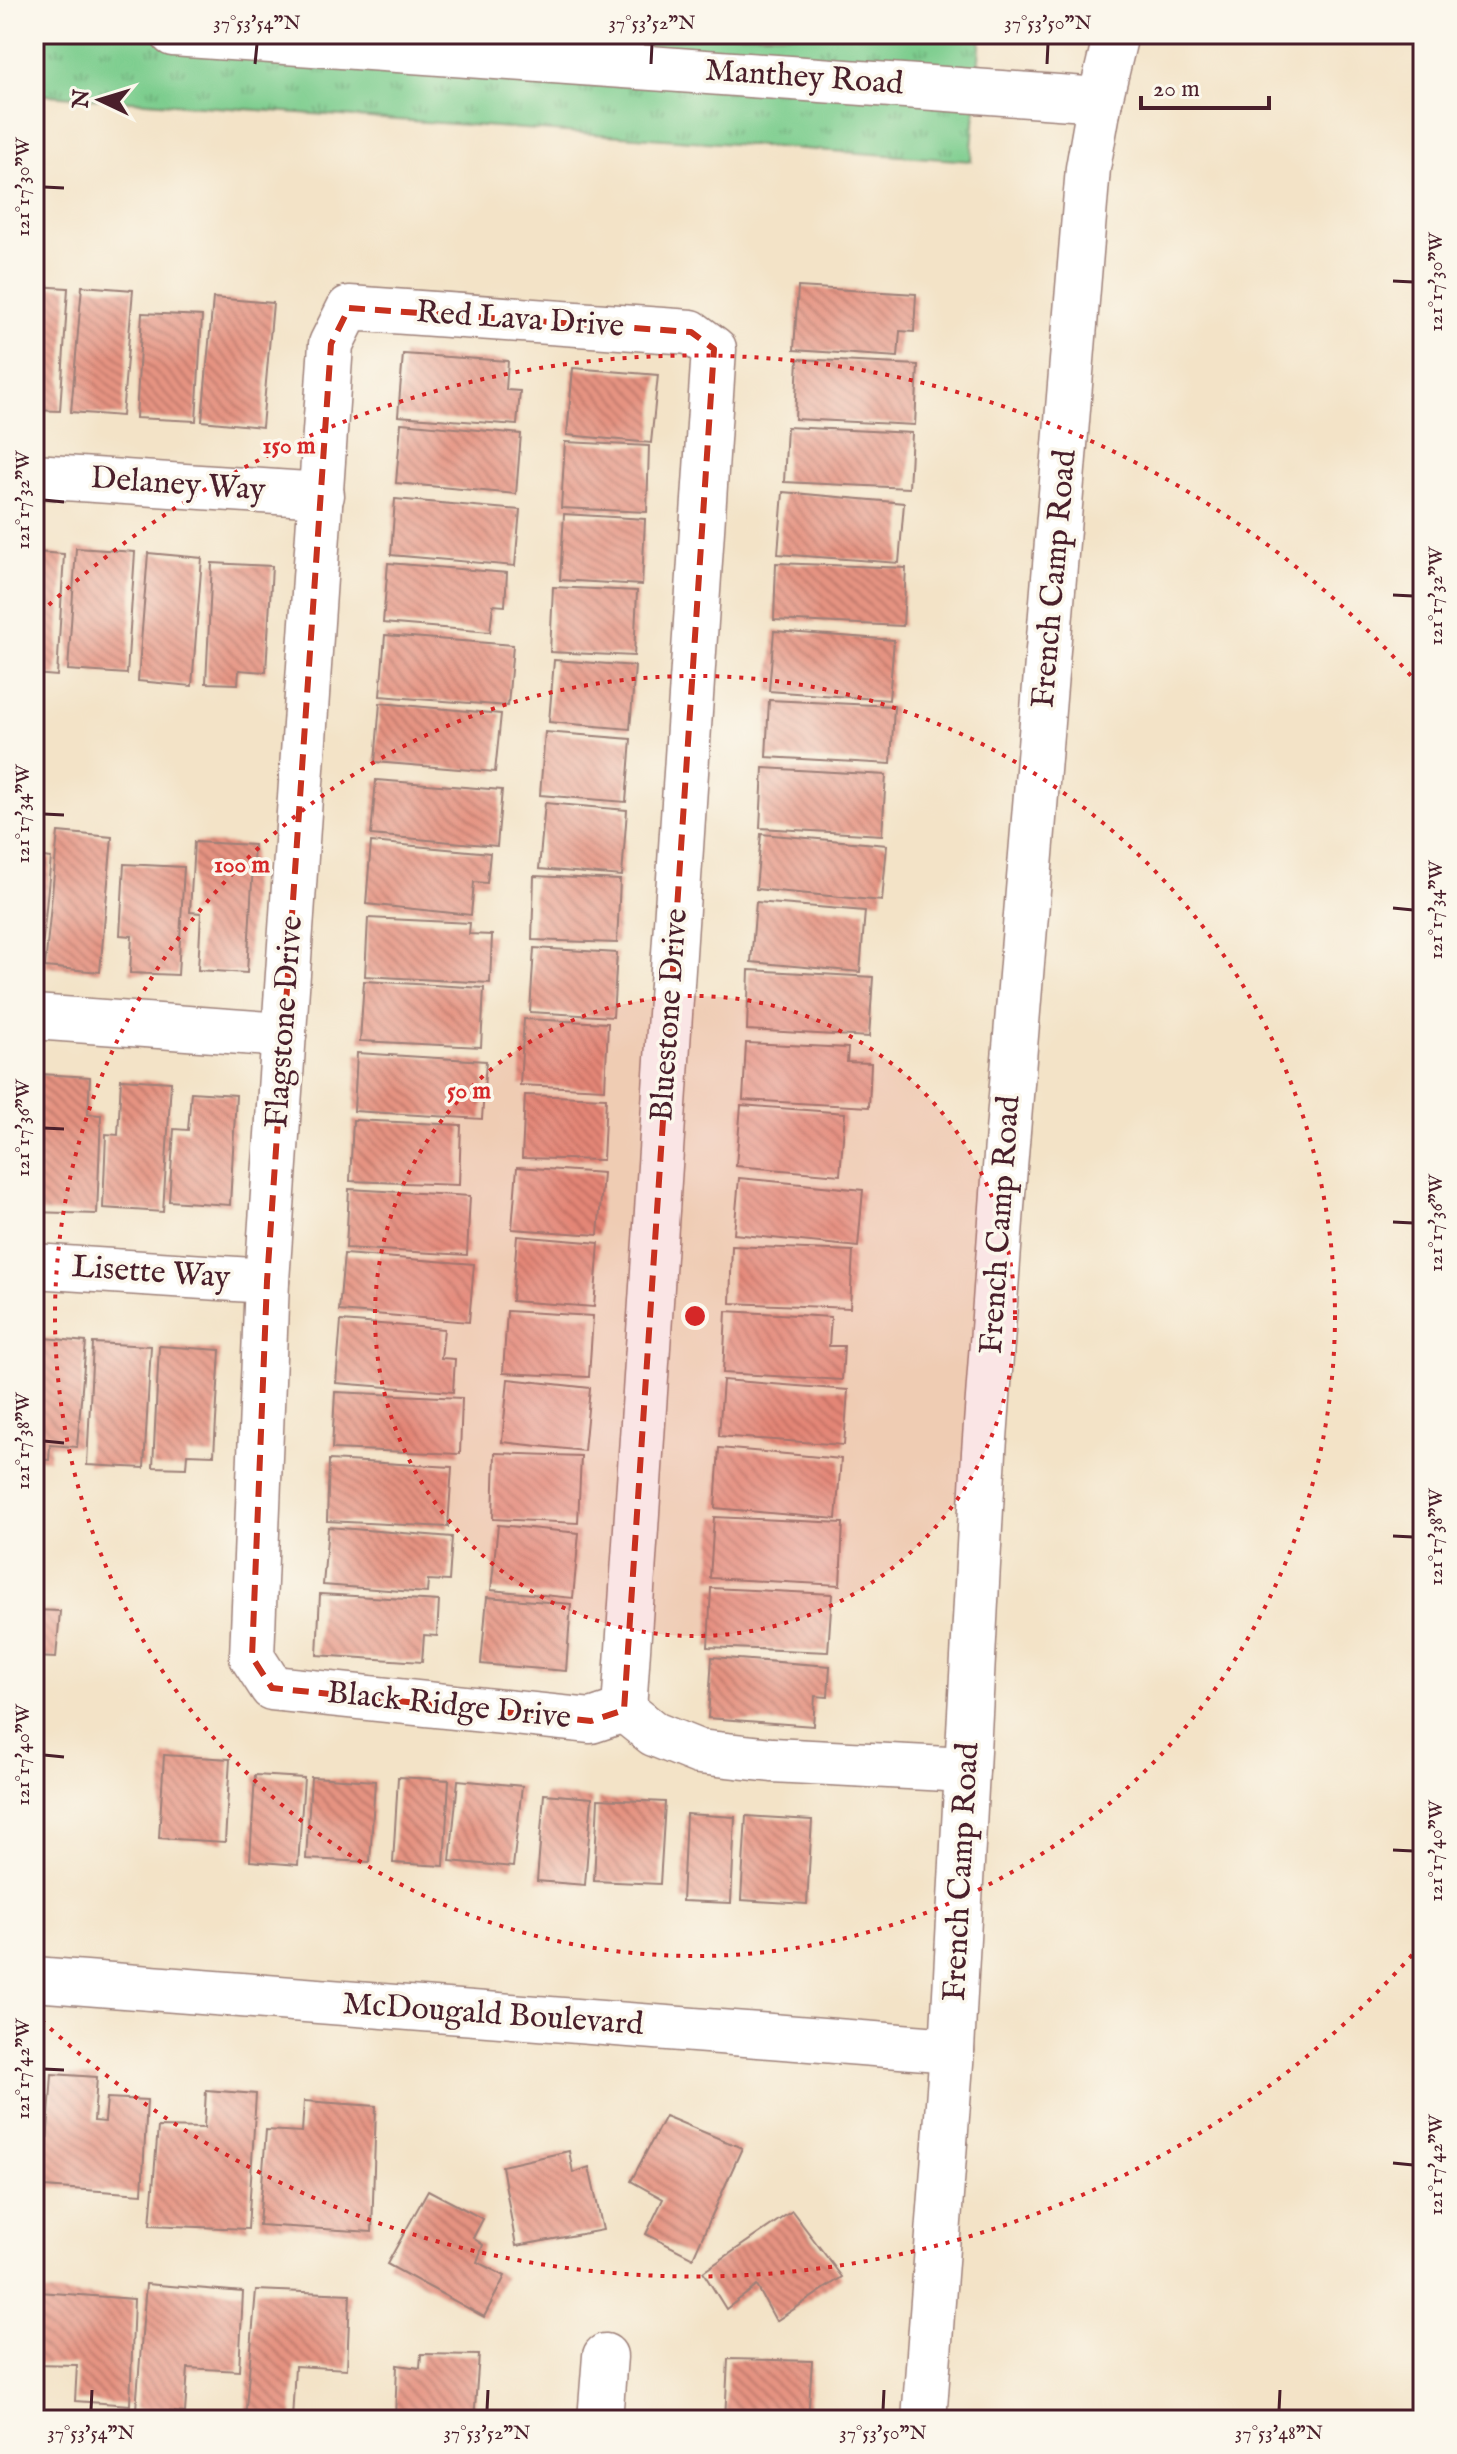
<svg xmlns="http://www.w3.org/2000/svg" width="1457" height="2454" font-family="'IM FELL English',serif">
  <style>
    .grass { fill: url(#grass-tufts); stroke: #64765c; stroke-width: 2 }
    .building { fill: url(#building-back-hatch) }
    .lines { fill: none; stroke-linecap: round; stroke-linejoin: round }
    .minor-casing { stroke: #9e8179; stroke-width: 47 }
    .minor { stroke: #fff; stroke-width: 44 }
    .marked { fill: none; stroke: #c8321e; stroke-width: 6; stroke-dasharray: 16 10; stroke-linejoin: round }
    .ticks { fill: none; stroke: #4a1f2b; stroke-width: 3 }
    .ring { fill: none; stroke: #d62828; stroke-width: 4; stroke-dasharray: 4 8 }
    .labels { text-anchor: middle; dominant-baseline: central; stroke-width: 7; stroke-linejoin: round; paint-order: stroke }
    .street-label { font-size: 32px; fill: #4a1f2b; stroke: #fbf7ec }
    .centre { fill: #d62828; stroke: #fbf7ec; stroke-width: 4 }
    .ring-label { font-size: 24px; text-anchor: middle; font-weight: bold; fill: #d62828; stroke: #fbf7ec; stroke-width: 7; stroke-linejoin: round; paint-order: stroke }
    .neatline { fill: none; stroke: #4a1f2b; stroke-width: 3 }
    .ticks-label { font-size: 20px; text-anchor: middle; fill: #4a1f2b }
  </style>
  <defs>
    <pattern id="grass-tufts" width="24" height="20" patternUnits="userSpaceOnUse" patternTransform="scale(2)"><rect width="24" height="20" fill="#7dcd8e"/><path d="M3 7l-1-3M5 7V3M7 7l1-3M15 17l-1-3M17 17v-4M19 17l1-3" fill="none" stroke="#68a674"/></pattern>
    <pattern id="building-back-hatch" width="6" height="6" patternUnits="userSpaceOnUse" patternTransform="scale(2)"><rect width="6" height="6" fill="#e59381"/><path d="M-1 5l2 2M0 0l6 6M5-1l2 2" fill="none" stroke="#bc776a"/></pattern>
  </defs>
  <rect width="100%" height="100%" fill="#fbf7ec"/>
  <filter id="ink" filterUnits="userSpaceOnUse"><feTurbulence type="fractalNoise" baseFrequency=".0125" numOctaves="2"/><feDisplacementMap in="SourceGraphic" scale="16" xChannelSelector="R" yChannelSelector="G"/><feConvolveMatrix kernelMatrix="1 2 1 2 8 2 1 2 1" color-interpolation-filters="sRGB"/></filter>
  <filter id="wash" filterUnits="userSpaceOnUse"><feTurbulence type="fractalNoise" baseFrequency=".006" numOctaves="4" result="noise"/><feDisplacementMap in="SourceGraphic" scale="32" xChannelSelector="R" yChannelSelector="G"/><feGaussianBlur stdDeviation="1.8" result="paint"/><feColorMatrix in="noise" values="0 0 0 0 0 0 0 0 0 0 0 0 0 0 0 0 0 1.4 0 .05"/><feComposite in="paint" operator="in"/></filter>
  <g filter="url(#wash)">
    <rect width="100%" height="100%" fill="#f3e3c7"/>
    <path class="grass" d="M34 34H981L971 161 34 94Z"/>
    <g id="blocks">
      <g class="building">
        <path d="M34 286 68 288 60 411 34 410Z"/>
        <path d="M82 286 133 290 122 416 71 412Z"/>
        <path d="M798 287 916 294 914 332 900 331 898 357 794 350Z"/>
        <path d="M213 298 273 303 262 427 202 421Z"/>
        <path d="M142 313 202 316 196 421 136 418Z"/>
        <path d="M403 354 508 361 506 390 520 391 517 425 398 416Z"/>
        <path d="M798 359 918 365 915 425 795 419Z"/>
        <path d="M573 368 658 375 651 443 567 435Z"/>
        <path d="M401 423 521 434 516 494 396 483Z"/>
        <path d="M787 427 912 433 909 488 784 482Z"/>
        <path d="M565 442 649 446 647 512 561 508Z"/>
        <path d="M783 492 904 503 899 563 778 554Z"/>
        <path d="M395 499 520 510 515 566 391 555Z"/>
        <path d="M564 514 645 519 642 585 560 580Z"/>
        <path d="M76 548 135 552 127 674 68 670Z"/>
        <path d="M34 552 64 554 57 676 34 674Z"/>
        <path d="M148 553 202 558 192 686 138 681Z"/>
        <path d="M212 563 272 566 266 672 239 670 238 684 206 683Z"/>
        <path d="M388 563 507 573 505 606 493 605 490 632 383 623Z"/>
        <path d="M776 563 906 568 903 626 774 620Z"/>
        <path d="M553 587 637 591 634 656 550 652Z"/>
        <path d="M774 631 894 640 889 700 769 691Z"/>
        <path d="M385 635 513 645 508 706 380 696Z"/>
        <path d="M554 660 635 666 630 729 549 722Z"/>
        <path d="M769 700 894 706 891 764 766 757Z"/>
        <path d="M380 703 501 714 495 772 375 762Z"/>
        <path d="M545 732 631 739 626 802 540 795Z"/>
        <path d="M763 768 886 775 882 835 760 828Z"/>
        <path d="M376 780 502 790 497 846 371 835Z"/>
        <path d="M545 803 627 810 622 876 539 869Z"/>
        <path d="M58 832 112 837 100 972 45 967Z"/>
        <path d="M761 834 887 845 882 901 756 889Z"/>
        <path d="M194 842 254 845 247 973 198 970 201 913 190 912Z"/>
        <path d="M371 842 490 853 487 883 474 882 471 915 366 904Z"/>
        <path d="M34 856 51 858 40 968 34 967Z"/>
        <path d="M124 864 184 867 178 975 130 973 132 936 120 935Z"/>
        <path d="M534 876 620 880 617 943 532 940Z"/>
        <path d="M756 902 865 911 860 972 751 962Z"/>
        <path d="M368 918 470 923 469 934 492 935 490 983 365 976Z"/>
        <path d="M534 948 617 953 613 1017 530 1012Z"/>
        <path d="M749 970 873 977 869 1037 747 1030Z"/>
        <path d="M364 981 484 988 481 1047 360 1041Z"/>
        <path d="M524 1019 608 1023 605 1089 520 1085Z"/>
        <path d="M746 1043 848 1048 847 1062 871 1063 869 1107 743 1100Z"/>
        <path d="M357 1053 486 1061 482 1119 354 1111Z"/>
        <path d="M40 1074 90 1077 88 1114 101 1115 97 1214 34 1212Z"/>
        <path d="M121 1079 171 1082 163 1212 103 1208 106 1134 118 1135Z"/>
        <path d="M191 1092 236 1095 230 1205 169 1201 174 1129 188 1130Z"/>
        <path d="M525 1095 606 1098 603 1160 522 1158Z"/>
        <path d="M741 1105 845 1113 840 1175 736 1166Z"/>
        <path d="M353 1120 461 1125 459 1185 350 1181Z"/>
        <path d="M517 1167 603 1173 598 1235 512 1229Z"/>
        <path d="M739 1178 863 1190 858 1247 734 1234Z"/>
        <path d="M349 1189 470 1196 467 1255 346 1248Z"/>
        <path d="M517 1236 599 1243 594 1307 512 1301Z"/>
        <path d="M732 1246 853 1251 850 1308 730 1303Z"/>
        <path d="M344 1254 474 1264 469 1322 339 1311Z"/>
        <path d="M507 1311 593 1316 589 1377 503 1373Z"/>
        <path d="M726 1311 831 1317 829 1346H844L842 1380 723 1373Z"/>
        <path d="M341 1321 444 1329 441 1358 455 1359 453 1392 336 1383Z"/>
        <path d="M34 1337 86 1342 77 1447 50 1445 49 1460 34 1459Z"/>
        <path d="M93 1343 151 1346 144 1468 87 1465Z"/>
        <path d="M159 1346 220 1350 214 1455 187 1454 186 1468 153 1467Z"/>
        <path d="M508 1379 590 1388 584 1451 502 1442Z"/>
        <path d="M723 1380 848 1390 844 1445 719 1436Z"/>
        <path d="M335 1392 462 1398 460 1454 332 1449Z"/>
        <path d="M719 1448 841 1459 836 1519 715 1508Z"/>
        <path d="M495 1453 581 1456 578 1523 493 1519Z"/>
        <path d="M329 1460 452 1467 448 1527 327 1521Z"/>
        <path d="M714 1517 843 1523 840 1585 710 1578Z"/>
        <path d="M498 1525 579 1533 573 1598 491 1590Z"/>
        <path d="M328 1527 452 1537 449 1581 428 1580 427 1593 323 1585Z"/>
        <path d="M711 1588 832 1594 828 1652 708 1647Z"/>
        <path d="M320 1594 439 1601 437 1636 424 1635 422 1662 317 1655Z"/>
        <path d="M487 1597 571 1604 566 1671 481 1664Z"/>
        <path d="M34 1610 60 1611 56 1658 34 1657Z"/>
        <path d="M712 1657 830 1666 828 1697 815 1696 813 1726 708 1718Z"/>
        <path d="M164 1755 230 1759 225 1842 159 1838Z"/>
        <path d="M255 1775 304 1778 298 1865 250 1861Z"/>
        <path d="M311 1777 375 1781 370 1862 306 1859Z"/>
        <path d="M398 1777 449 1780 444 1866 393 1863Z"/>
        <path d="M458 1780 522 1786 513 1867 450 1861Z"/>
        <path d="M544 1794 592 1798 585 1885 537 1881Z"/>
        <path d="M598 1799 665 1802 660 1884 594 1881Z"/>
        <path d="M686 1814 735 1817 731 1903 682 1901Z"/>
        <path d="M746 1816 812 1820 807 1904 741 1900Z"/>
        <path d="M34 2070H42L36 2153H34Z"/>
        <path d="M52 2074 97 2077 94 2121 105 2122 107 2098 147 2100 142 2194 44 2187Z"/>
        <path d="M206 2090 256 2094 248 2229 150 2225 158 2127 204 2128Z"/>
        <path d="M304 2101 376 2106 372 2232 259 2225 266 2130 302 2132Z"/>
        <path d="M665 2116 742 2148 693 2258 646 2234 663 2199 631 2181Z"/>
        <path d="M569 2151 573 2173 589 2167 603 2230 516 2246 502 2166Z"/>
        <path d="M428 2190 483 2219 473 2238 483 2245 477 2262 505 2276 484 2317 387 2264Z"/>
        <path d="M792 2211 842 2277 776 2321 757 2286 726 2309 703 2272Z"/>
        <path d="M146 2284 243 2292 239 2371 188 2368 185 2413 136 2409Z"/>
        <path d="M256 2290 350 2294 347 2369 295 2366 292 2420H245Z"/>
        <path d="M39 2292 134 2299 130 2405 75 2401 77 2365 34 2364Z"/>
        <path d="M421 2354 479 2355 474 2420H395L397 2365 420 2368Z"/>
        <path d="M728 2359 812 2361 808 2420H725Z"/>
      </g>
    </g>
  </g>
  <g filter="url(#ink)">
    <use href="#blocks" fill-opacity="0" stroke="#9e8179" stroke-width="2"/>
    <g class="lines">
      <defs>
        <g id="minor">
          <path d="M173 34 1100 100"/>
          <path d="M349 308 691 332 714 349 624 1710 591 1721 272 1688 252 1657 267 1281 331 344Z"/>
          <path d="M34 476 322 495"/>
          <path d="M34 1017 284 1035"/>
          <path d="M34 1266 267 1281"/>
          <path d="M624 1710 654 1734 699 1752 772 1760 967 1770"/>
          <path d="M34 1979 952 2050"/>
          <path d="M600 2420 605 2356"/>
          <path d="M924 2420 952 2050 984 1452 1004 1180 1088 168 1100 100 1116 34"/>
        </g>
      </defs>
      <use href="#minor" class="minor-casing"/>
      <use href="#minor" class="minor"/>
    </g>
  </g>
  <path class="marked" d="M349 308 691 332 714 349 624 1710 591 1721 272 1688 252 1657 267 1281 331 344Z"/>
  <path class="ticks" d="M255 64 257 44M651 64 652 44M1047 64 1048 44M44 187 64 188M1393 281 1413 282M44 500 64 502M1393 595 1413 596M44 814 64 815M1393 908 1413 910M44 1128 64 1129M1393 1222 1413 1223M44 1441 64 1443M1393 1536 1413 1537M44 1755 64 1757M1393 1850 1413 1851M44 2069 64 2070M1393 2163 1413 2165M91 2410 92 2390M487 2410 488 2390M883 2410 884 2390M1279 2410 1280 2390"/>
  <circle cx="695" cy="1316" r="320" fill="#d62828" fill-opacity=".12"/>
  <g class="ring">
    <circle cx="695" cy="1316" r="320"/>
    <circle cx="695" cy="1316" r="640"/>
    <path d="M1420 1946A961 961 0 0 1 40 2019M40 613A961 961 0 0 1 1420 686"/>
  </g>
  <g class="labels">
    <g class="street-label">
      <text transform="translate(804 78) rotate(4)">Manthey Road</text>
      <text transform="translate(520 320) rotate(4)">Red Lava Drive</text>
      <text transform="translate(178 485) rotate(4)">Delaney Way</text>
      <text transform="translate(1055 579) rotate(-85)">French Camp Road</text>
      <text transform="translate(670 1015) rotate(-86)">Bluestone Drive</text>
      <text transform="translate(285 1022) rotate(-86)">Flagstone Drive</text>
      <text transform="translate(1001 1225) rotate(-86)">French Camp Road</text>
      <text transform="translate(151 1273) rotate(4)">Lisette Way</text>
      <text transform="translate(449 1706) rotate(6)">Black Ridge Drive</text>
      <text transform="translate(962 1872) rotate(-87)">French Camp Road</text>
      <text transform="translate(493 2015) rotate(4)">McDougald Boulevard</text>
    </g>
  </g>
  <circle cx="695" cy="1316" r="12" class="centre"/>
  <g class="ring-label">
    <text x="289" y="453">150 m</text>
    <text x="242" y="872">100 m</text>
    <text x="469" y="1098">50 m</text>
  </g>
  <rect width="1457" height="2454" fill="none" stroke="#fbf7ec" stroke-width="88"/>
  <g transform="translate(100 100) rotate(274)" stroke="#fbf7ec" stroke-width="6" paint-order="stroke">
  <path d="M0-6L14 30L0 20L-14 30Z" fill="#4a1f2b"/>
  <text y="-12" font-size="22" font-weight="bold" text-anchor="middle" fill="#4a1f2b">N</text>
  </g>
  <path d="M1141 96v12h128v-12" fill="none" stroke="#4a1f2b" stroke-width="4"/>
  <text x="1153" y="96" font-size="24" fill="#4a1f2b" stroke="#fbf7ec" stroke-width="6" paint-order="stroke">20 m</text>
  <rect x="44" y="44" width="1369" height="2366" class="neatline"/>
  <g class="ticks-label">
    <text x="257" y="29">37°53'54"N</text>
    <text x="652" y="29">37°53'52"N</text>
    <text x="1048" y="29">37°53'50"N</text>
    <text transform="translate(22 187) rotate(-90)" y="7">121°17'30"W</text>
    <text transform="translate(1435 282) rotate(-90)" y="7">121°17'30"W</text>
    <text transform="translate(22 500) rotate(-90)" y="7">121°17'32"W</text>
    <text transform="translate(1435 596) rotate(-90)" y="7">121°17'32"W</text>
    <text transform="translate(22 814) rotate(-90)" y="7">121°17'34"W</text>
    <text transform="translate(1435 910) rotate(-90)" y="7">121°17'34"W</text>
    <text transform="translate(22 1128) rotate(-90)" y="7">121°17'36"W</text>
    <text transform="translate(1435 1223) rotate(-90)" y="7">121°17'36"W</text>
    <text transform="translate(22 1441) rotate(-90)" y="7">121°17'38"W</text>
    <text transform="translate(1435 1537) rotate(-90)" y="7">121°17'38"W</text>
    <text transform="translate(22 1755) rotate(-90)" y="7">121°17'40"W</text>
    <text transform="translate(1435 1851) rotate(-90)" y="7">121°17'40"W</text>
    <text transform="translate(22 2069) rotate(-90)" y="7">121°17'42"W</text>
    <text transform="translate(1435 2165) rotate(-90)" y="7">121°17'42"W</text>
    <text x="91" y="2439">37°53'54"N</text>
    <text x="487" y="2439">37°53'52"N</text>
    <text x="883" y="2439">37°53'50"N</text>
    <text x="1279" y="2439">37°53'48"N</text>
  </g>
</svg>
